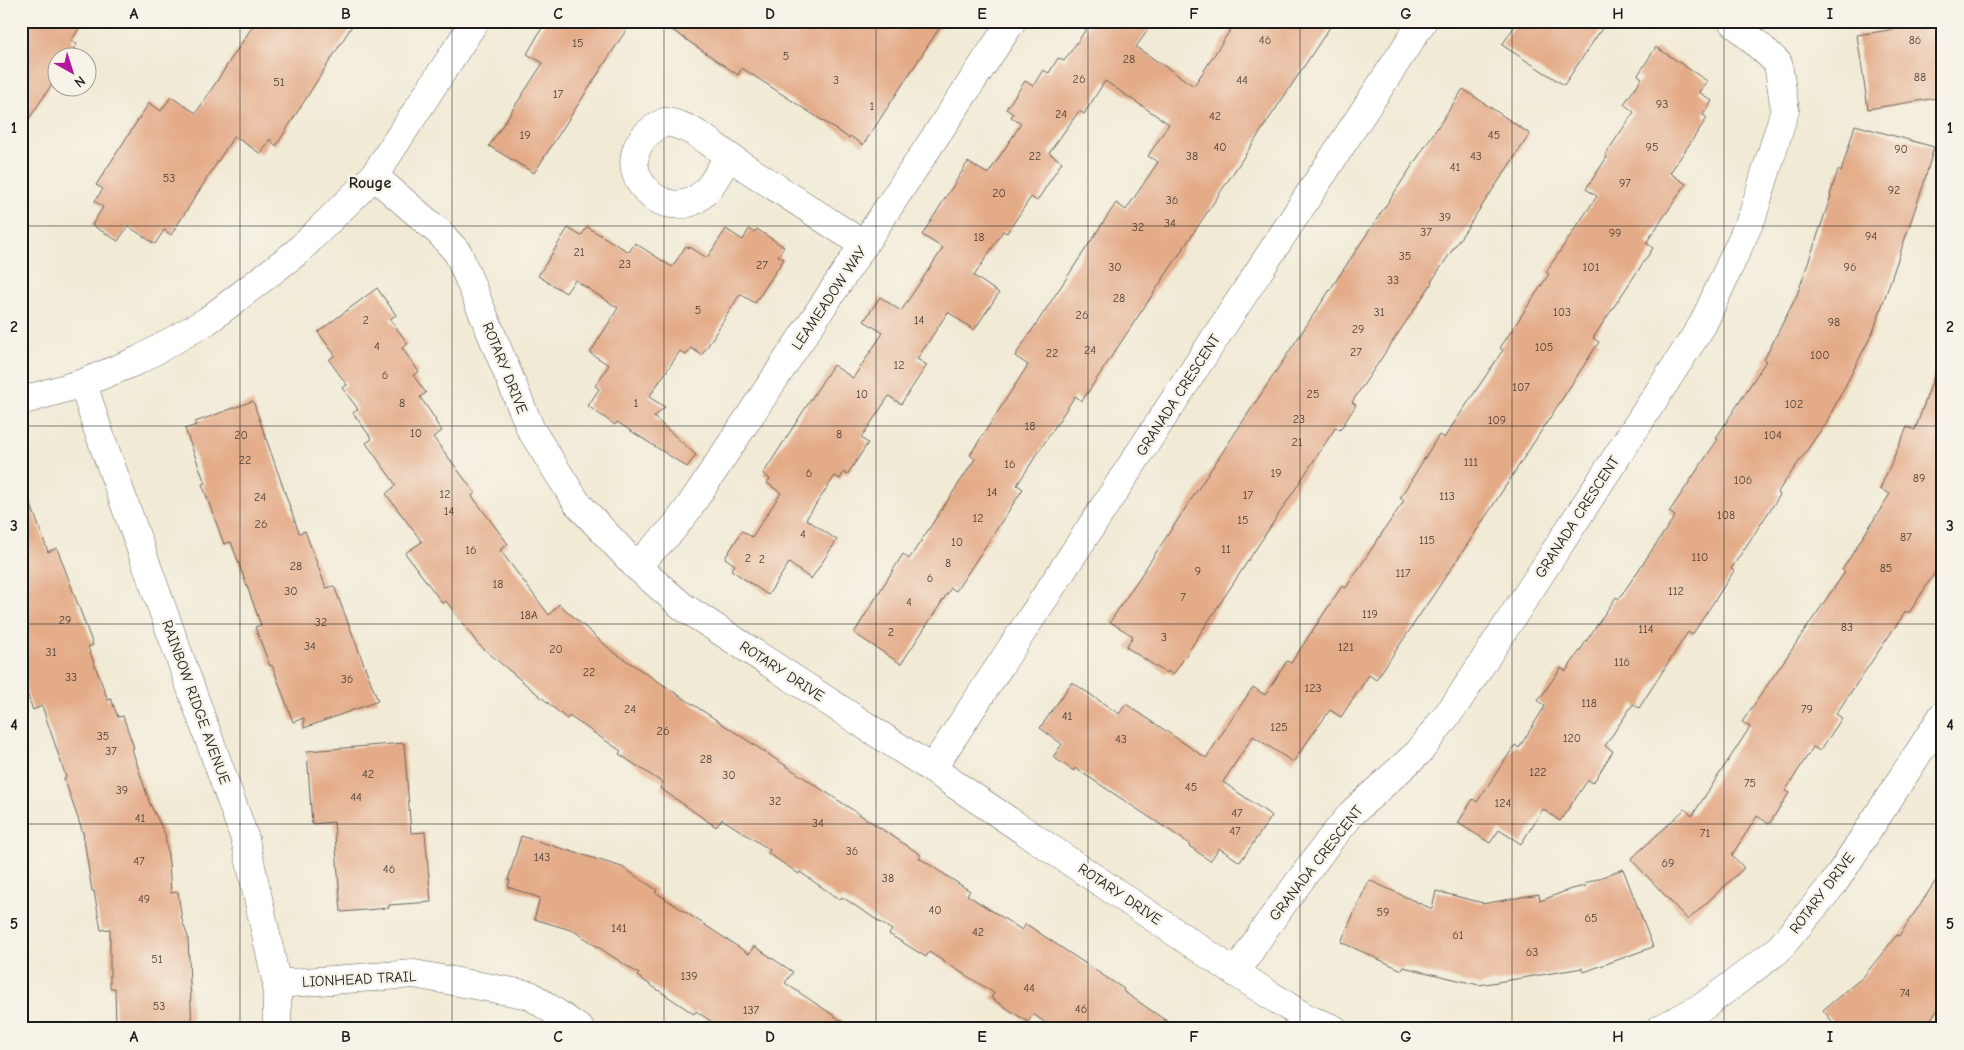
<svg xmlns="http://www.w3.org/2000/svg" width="1964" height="1050" font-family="'Comic Neue',sans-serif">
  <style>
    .building { fill: #e4ab88 }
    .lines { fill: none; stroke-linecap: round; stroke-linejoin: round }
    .minor-casing { stroke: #67645d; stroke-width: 29 }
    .minor { stroke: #fff; stroke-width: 28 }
    .grid { fill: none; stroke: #1c1c1c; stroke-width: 1; stroke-opacity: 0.55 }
    .labels { text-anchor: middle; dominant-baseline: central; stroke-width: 5; stroke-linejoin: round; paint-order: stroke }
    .number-label { font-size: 12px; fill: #4e4037 }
    .street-label { font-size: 15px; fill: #1c1c1c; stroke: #f7f3e8 }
    .neighbourhood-label { font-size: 16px; font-weight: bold; fill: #1c1c1c; stroke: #f7f3e8 }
    .neatline { fill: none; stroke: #1c1c1c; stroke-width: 2 }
    .grid-label { font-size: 16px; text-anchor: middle; font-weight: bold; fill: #1c1c1c }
  </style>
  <rect width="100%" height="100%" fill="#f7f3e8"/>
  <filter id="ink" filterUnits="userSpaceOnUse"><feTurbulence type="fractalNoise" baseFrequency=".02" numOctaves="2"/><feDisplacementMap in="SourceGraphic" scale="10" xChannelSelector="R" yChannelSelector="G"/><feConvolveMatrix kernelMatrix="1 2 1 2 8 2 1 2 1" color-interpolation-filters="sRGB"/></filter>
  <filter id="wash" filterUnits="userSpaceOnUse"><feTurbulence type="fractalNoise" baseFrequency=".0096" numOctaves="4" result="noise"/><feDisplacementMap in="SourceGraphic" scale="20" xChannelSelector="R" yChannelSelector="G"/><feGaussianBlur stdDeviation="1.12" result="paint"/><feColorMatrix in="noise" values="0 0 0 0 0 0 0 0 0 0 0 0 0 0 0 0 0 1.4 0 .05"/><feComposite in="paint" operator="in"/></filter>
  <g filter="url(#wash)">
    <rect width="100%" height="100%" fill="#f1ead5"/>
    <g id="blocks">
      <g class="building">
        <path d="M21 21H84L71 41 77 44 68 58H58V75L21 131Z"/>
        <path d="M256 21H355L276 146 270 139 261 154 234 136 171 235 164 230 155 244 128 226 118 241 92 225 103 207 95 201 103 189 96 185 149 103 161 111 171 97 196 113Z"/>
        <path d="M546 21H632L534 173 489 146 543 63 527 54Z"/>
        <path d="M659 21H944L863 145 850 136 849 138 742 68 738 75Z"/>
        <path d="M1092 21H1154L1136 47 1194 86 1236 21H1334L1082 401 1075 396 1017 485 1023 489 956 591 951 588 901 664 854 633 903 554 909 559 975 459 970 455 1028 365 1015 356 1116 203 1126 210 1158 162 1148 156 1169 124 1105 81 1084 114 1079 111 1049 153 1062 162 1037 201 1031 197 1007 233 1003 231 974 276 999 293 974 330 948 312 917 359 927 365 901 404 889 396 861 438 868 443 847 475 844 472 840 479 835 476 806 519 837 540 811 579 789 563 768 595 731 570 735 565 725 558 742 531 752 537 781 493 767 483 770 479 763 474 833 365 853 378 883 333 864 321 880 297 901 311 943 248 922 235 968 162 988 174 1021 124 1011 117 1013 114 1006 109 1025 81 1033 86 1043 70 1049 73 1058 58 1064 61Z"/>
        <path d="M1518 21H1607L1564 85 1502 45Z"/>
        <path d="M1941 22 1943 36V97L1868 109 1857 35Z"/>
        <path d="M1656 47 1707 81 1699 92 1712 101 1703 115 1707 118 1670 173 1686 184 1646 243 1653 248 1593 338 1599 342 1477 530 1376 680 1369 675 1341 717 1330 710 1293 762 1253 736 1223 782 1272 816 1240 862 1219 848 1210 861 1189 846 1190 844 1075 768 1074 771 1053 757 1062 744 1040 728 1072 682 1119 714 1126 704 1206 758 1253 687 1265 695 1287 661 1291 663 1342 586 1346 588 1386 527 1404 501 1400 498 1439 435 1444 438 1487 374 1503 350 1500 348 1549 274 1546 272 1597 196 1586 189 1607 157 1605 155 1634 112 1624 104 1642 78 1638 75Z"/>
        <path d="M1463 89 1530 134 1431 282 1432 283 1352 402 1356 405 1340 430 1336 427 1173 675 1168 671 1166 673 1126 647 1133 636 1110 622Z"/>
        <path d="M1855 125 1934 147 1923 186 1873 332 1826 423 1777 493 1780 495 1731 569 1734 571 1692 635 1688 632 1639 708 1633 704 1605 746 1613 751 1593 783 1588 780 1560 821 1543 809 1521 844 1499 830 1490 843 1458 823 1473 799 1477 802 1515 745 1519 748 1545 706 1538 701 1561 668 1566 671 1616 597 1619 599 1675 516 1669 512 1718 439 1716 438 1766 361 1764 360 1797 295 1831 196 1830 195 1838 170 1841 172Z"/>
        <path d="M587 227 629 252 635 243 672 267 686 246 689 248 690 247 707 258 726 229 743 240 749 229 754 232 757 229 784 247 778 256 784 259 755 303 740 294 702 355 691 348 686 355 680 351 649 397 665 407 654 417 696 455 687 467 617 422 615 425 588 406 599 389 595 386 609 365 590 353 618 308 575 280 566 293 538 276 568 228 581 236Z"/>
        <path d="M377 288 396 315 390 319 408 344 402 348 419 372 413 375 426 393 420 397 436 420 435 421 442 431 433 437 475 493 472 496 508 544 500 550 549 615 559 604 612 651 921 855 919 858 970 891 967 895 1022 930 1026 924 1110 980 1124 989 1123 991 1178 1029H1054L1033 1014 1028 1022 991 998 994 993 929 952 926 957 889 934 892 930 842 897 840 900 800 872 799 874 768 853 770 850 722 819 716 827 660 788 663 783 619 754 621 751 569 716 567 719 478 644 446 601 443 604 405 553 422 542 386 494 396 485 366 443 372 439 353 413 358 409 342 388 347 385 329 360 335 355 318 332Z"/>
        <path d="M1939 362 1943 363V560L1909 613 1906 611 1836 714 1842 718 1820 751 1813 747 1785 791 1789 793 1769 824 1757 816 1732 855 1744 868 1688 920 1631 859 1685 809 1692 816 1750 727 1742 722 1845 572 1842 570 1890 494 1880 489 1907 427 1915 430Z"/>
        <path d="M253 401 299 533 305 531 326 588 334 586 378 701 304 728V718L293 722 272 665 270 666 255 627 261 625 231 542 224 544 202 484 205 483 185 429 196 425 195 422Z"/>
        <path d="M25 488 48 552 57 548 93 645 88 647 108 700 111 699 118 717 123 716 134 748 132 749 150 804 165 834 169 863 171 893 178 892 182 920 188 937 192 1029 116 1027 115 988H110V929L101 930 94 891H92L83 833 64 778 66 777 42 706 33 710 21 677V489Z"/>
        <path d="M404 743 411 833 425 832 431 902 389 905V908L341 912 334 822 312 824 307 751Z"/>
        <path d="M521 836 622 867 657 890 655 892 749 954 754 946 793 972 785 983 854 1029H722L696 1011 694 1014 637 976 639 974 574 931 534 919 540 898 508 887 510 880H508Z"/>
        <path d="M1623 869 1653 947 1584 972 1583 968 1479 985 1403 967 1402 970 1341 942 1369 880 1432 909 1436 891 1483 903 1482 904 1539 894 1540 901 1571 889 1586 886 1584 884Z"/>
        <path d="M1943 870V1003L1923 1029H1838L1823 1010 1863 977 1897 935 1899 936Z"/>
      </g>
    </g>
  </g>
  <g filter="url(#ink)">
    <use href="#blocks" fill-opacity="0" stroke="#67645d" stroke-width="1"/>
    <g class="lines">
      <defs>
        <g id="minor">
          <path d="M665 122C690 125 708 141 728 156 721 168 715 182 705 192 663 235 594 156 665 122Z"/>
          <path d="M728 156 864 245"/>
          <path d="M374 176 440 233 458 253 531 430 577 503 636 566 682 606 932 769 1236 973 1306 1018 1334 1029"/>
          <path d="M83 383 97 427 245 839 277 984V1029"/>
          <path d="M21 401 83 383 139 360 207 321 297 252 374 176 475 21"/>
          <path d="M636 566 672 530 688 509 1012 21"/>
          <path d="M932 769 1423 21"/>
          <path d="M1236 973 1265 928 1329 841 1353 812 1419 752 1457 702 1703 324 1752 217 1785 110 1778 63 1732 21"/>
          <path d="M277 984 414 974 530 995 580 1029"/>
          <path d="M1660 1029 1704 1006 1778 950 1834 883 1943 715"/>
        </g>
      </defs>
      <use href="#minor" class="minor-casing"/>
      <use href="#minor" class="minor"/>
    </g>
  </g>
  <path class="grid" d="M240 21V1029M452 21V1029M664 21V1029M876 21V1029M1088 21V1029M1300 21V1029M1512 21V1029M1724 21V1029M21 226H1943M21 426H1943M21 624H1943M21 824H1943"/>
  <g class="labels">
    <g class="number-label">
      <text x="1265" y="40">46</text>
      <text x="1915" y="40">86</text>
      <text x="578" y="43">15</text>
      <text x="786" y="56">5</text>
      <text x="1129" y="59">28</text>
      <text x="1920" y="77">88</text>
      <text x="1079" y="79">26</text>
      <text x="836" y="80">3</text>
      <text x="1242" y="80">44</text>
      <text x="279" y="82">51</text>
      <text x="558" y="94">17</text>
      <text x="1662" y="104">93</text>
      <text x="872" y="106">1</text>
      <text x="1061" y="114">24</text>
      <text x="1215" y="116">42</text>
      <text x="525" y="135">19</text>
      <text x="1494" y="135">45</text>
      <text x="1220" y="147">40</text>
      <text x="1652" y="147">95</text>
      <text x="1901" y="149">90</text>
      <text x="1035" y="156">22</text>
      <text x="1192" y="156">38</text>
      <text x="1476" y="156">43</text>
      <text x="1455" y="167">41</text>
      <text x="169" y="178">53</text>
      <text x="1625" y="183">97</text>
      <text x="1894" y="190">92</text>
      <text x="999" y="193">20</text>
      <text x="1172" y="200">36</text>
      <text x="1445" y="217">39</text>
      <text x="1170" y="223">34</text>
      <text x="1138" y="227">32</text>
      <text x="1426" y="232">37</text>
      <text x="1615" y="233">99</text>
      <text x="1871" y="236">94</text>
      <text x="979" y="237">18</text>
      <text x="579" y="252">21</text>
      <text x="1405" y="256">35</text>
      <text x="625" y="264">23</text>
      <text x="762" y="265">27</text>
      <text x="1115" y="267">30</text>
      <text x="1591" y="267">101</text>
      <text x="1850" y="267">96</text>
      <text x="1393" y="280">33</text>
      <text x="1119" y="298">28</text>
      <text x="698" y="310">5</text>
      <text x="1379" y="312">31</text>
      <text x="1562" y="312">103</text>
      <text x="1082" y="315">26</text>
      <text x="366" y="320">2</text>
      <text x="919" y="320">14</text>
      <text x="1834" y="322">98</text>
      <text x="1358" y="329">29</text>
      <text x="377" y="346">4</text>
      <text x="1544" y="347">105</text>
      <text x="1090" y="350">24</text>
      <text x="1356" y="352">27</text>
      <text x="1052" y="353">22</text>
      <text x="1820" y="355">100</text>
      <text x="899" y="365">12</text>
      <text x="385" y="375">6</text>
      <text x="1521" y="387">107</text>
      <text x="862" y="394">10</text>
      <text x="1313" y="394">25</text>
      <text x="402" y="403">8</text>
      <text x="636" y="403">1</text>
      <text x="1794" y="404">102</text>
      <text x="1299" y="419">23</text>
      <text x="1497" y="420">109</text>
      <text x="1030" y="426">18</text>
      <text x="416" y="433">10</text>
      <text x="839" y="434">8</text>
      <text x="241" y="435">20</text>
      <text x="1773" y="435">104</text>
      <text x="1297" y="442">21</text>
      <text x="245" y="460">22</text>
      <text x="1471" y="462">111</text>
      <text x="1010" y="464">16</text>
      <text x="809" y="473">6</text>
      <text x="1276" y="473">19</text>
      <text x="1919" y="478">89</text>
      <text x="1743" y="480">106</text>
      <text x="992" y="492">14</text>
      <text x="445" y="494">12</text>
      <text x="1248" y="495">17</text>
      <text x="1447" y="496">113</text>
      <text x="260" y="497">24</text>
      <text x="449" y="511">14</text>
      <text x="1726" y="515">108</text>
      <text x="978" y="518">12</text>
      <text x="1243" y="520">15</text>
      <text x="261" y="524">26</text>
      <text x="803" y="534">4</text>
      <text x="1906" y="537">87</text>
      <text x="1427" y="540">115</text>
      <text x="957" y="542">10</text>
      <text x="1226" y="549">11</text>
      <text x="471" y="550">16</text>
      <text x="1700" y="557">110</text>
      <text x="748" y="558">2</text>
      <text x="762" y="559">2</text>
      <text x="948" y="563">8</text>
      <text x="296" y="566">28</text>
      <text x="1886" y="568">85</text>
      <text x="1198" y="571">9</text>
      <text x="1403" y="573">117</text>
      <text x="930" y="578">6</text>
      <text x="498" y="584">18</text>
      <text x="291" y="591">30</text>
      <text x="1676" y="591">112</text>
      <text x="1183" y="597">7</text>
      <text x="909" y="602">4</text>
      <text x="1370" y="614">119</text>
      <text x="529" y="615">18A</text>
      <text x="65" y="620">29</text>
      <text x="321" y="622">32</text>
      <text x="1847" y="627">83</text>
      <text x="1646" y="629">114</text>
      <text x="891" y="632">2</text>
      <text x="1164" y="637">3</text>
      <text x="310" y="646">34</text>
      <text x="1346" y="647">121</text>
      <text x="556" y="649">20</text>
      <text x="51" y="652">31</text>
      <text x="1622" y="662">116</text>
      <text x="589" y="672">22</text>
      <text x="71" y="677">33</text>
      <text x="347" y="679">36</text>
      <text x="1313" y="688">123</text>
      <text x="1589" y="703">118</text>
      <text x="630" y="709">24</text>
      <text x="1807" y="709">79</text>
      <text x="1067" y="716">41</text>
      <text x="1279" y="727">125</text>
      <text x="663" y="731">26</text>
      <text x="103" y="736">35</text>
      <text x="1572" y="738">120</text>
      <text x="1121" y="739">43</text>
      <text x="111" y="751">37</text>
      <text x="706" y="759">28</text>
      <text x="1538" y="772">122</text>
      <text x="368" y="774">42</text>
      <text x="729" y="775">30</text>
      <text x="1750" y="783">75</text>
      <text x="1191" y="787">45</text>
      <text x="122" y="790">39</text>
      <text x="356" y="797">44</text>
      <text x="775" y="801">32</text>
      <text x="1503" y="803">124</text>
      <text x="1237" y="813">47</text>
      <text x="140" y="818">41</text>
      <text x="818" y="823">34</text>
      <text x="1235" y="831">47</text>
      <text x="1705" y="833">71</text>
      <text x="852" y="851">36</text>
      <text x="542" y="857">143</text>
      <text x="139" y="861">47</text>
      <text x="1668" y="863">69</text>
      <text x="389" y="869">46</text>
      <text x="888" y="878">38</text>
      <text x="144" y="899">49</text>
      <text x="935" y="910">40</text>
      <text x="1383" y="912">59</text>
      <text x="1591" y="918">65</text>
      <text x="619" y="928">141</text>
      <text x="978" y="932">42</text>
      <text x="1458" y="935">61</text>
      <text x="1532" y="952">63</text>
      <text x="157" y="959">51</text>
      <text x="689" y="976">139</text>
      <text x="1029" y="988">44</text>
      <text x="1905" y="993">74</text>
      <text x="159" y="1006">53</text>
      <text x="1081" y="1009">46</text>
      <text x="751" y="1010">137</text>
    </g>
    <g class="street-label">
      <text transform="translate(829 298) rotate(-56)">LEAMEADOW WAY</text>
      <text transform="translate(505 368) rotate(68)">ROTARY DRIVE</text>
      <text transform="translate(1178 395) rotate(-57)">GRANADA CRESCENT</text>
      <text transform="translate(1577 517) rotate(-57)">GRANADA CRESCENT</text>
      <text transform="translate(782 671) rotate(33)">ROTARY DRIVE</text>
      <text transform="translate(196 702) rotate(70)">RAINBOW RIDGE AVENUE</text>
      <text transform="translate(1316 863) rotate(-52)">GRANADA CRESCENT</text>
      <text transform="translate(1822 893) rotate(-53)">ROTARY DRIVE</text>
      <text transform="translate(1120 894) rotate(34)">ROTARY DRIVE</text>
      <text transform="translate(359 979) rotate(-3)">LIONHEAD TRAIL</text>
    </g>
    <g class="neighbourhood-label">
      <text x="370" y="183">Rouge</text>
    </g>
  </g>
  <rect width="1964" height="1050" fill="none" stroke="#f7f3e8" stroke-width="55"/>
  <g transform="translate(72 72) rotate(141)"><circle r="24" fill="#f7f3e8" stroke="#9f9d96"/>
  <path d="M0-4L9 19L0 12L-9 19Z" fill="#b5179e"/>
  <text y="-8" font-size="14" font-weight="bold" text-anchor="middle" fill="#1c1c1c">N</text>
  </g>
  <rect x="28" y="28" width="1908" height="994" class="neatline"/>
  <g class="grid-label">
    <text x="134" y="19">A</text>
    <text x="346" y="19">B</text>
    <text x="558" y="19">C</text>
    <text x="770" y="19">D</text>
    <text x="982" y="19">E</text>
    <text x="1194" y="19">F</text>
    <text x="1406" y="19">G</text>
    <text x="1618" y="19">H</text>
    <text x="1830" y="19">I</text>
    <text x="14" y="133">1</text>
    <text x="1950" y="133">1</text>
    <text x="14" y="332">2</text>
    <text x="1950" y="332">2</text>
    <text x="14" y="531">3</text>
    <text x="1950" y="531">3</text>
    <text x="14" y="730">4</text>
    <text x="1950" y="730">4</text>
    <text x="14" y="929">5</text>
    <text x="1950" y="929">5</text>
    <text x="134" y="1042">A</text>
    <text x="346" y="1042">B</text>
    <text x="558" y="1042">C</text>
    <text x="770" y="1042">D</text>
    <text x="982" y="1042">E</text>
    <text x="1194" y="1042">F</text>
    <text x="1406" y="1042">G</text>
    <text x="1618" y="1042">H</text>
    <text x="1830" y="1042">I</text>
  </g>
</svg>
